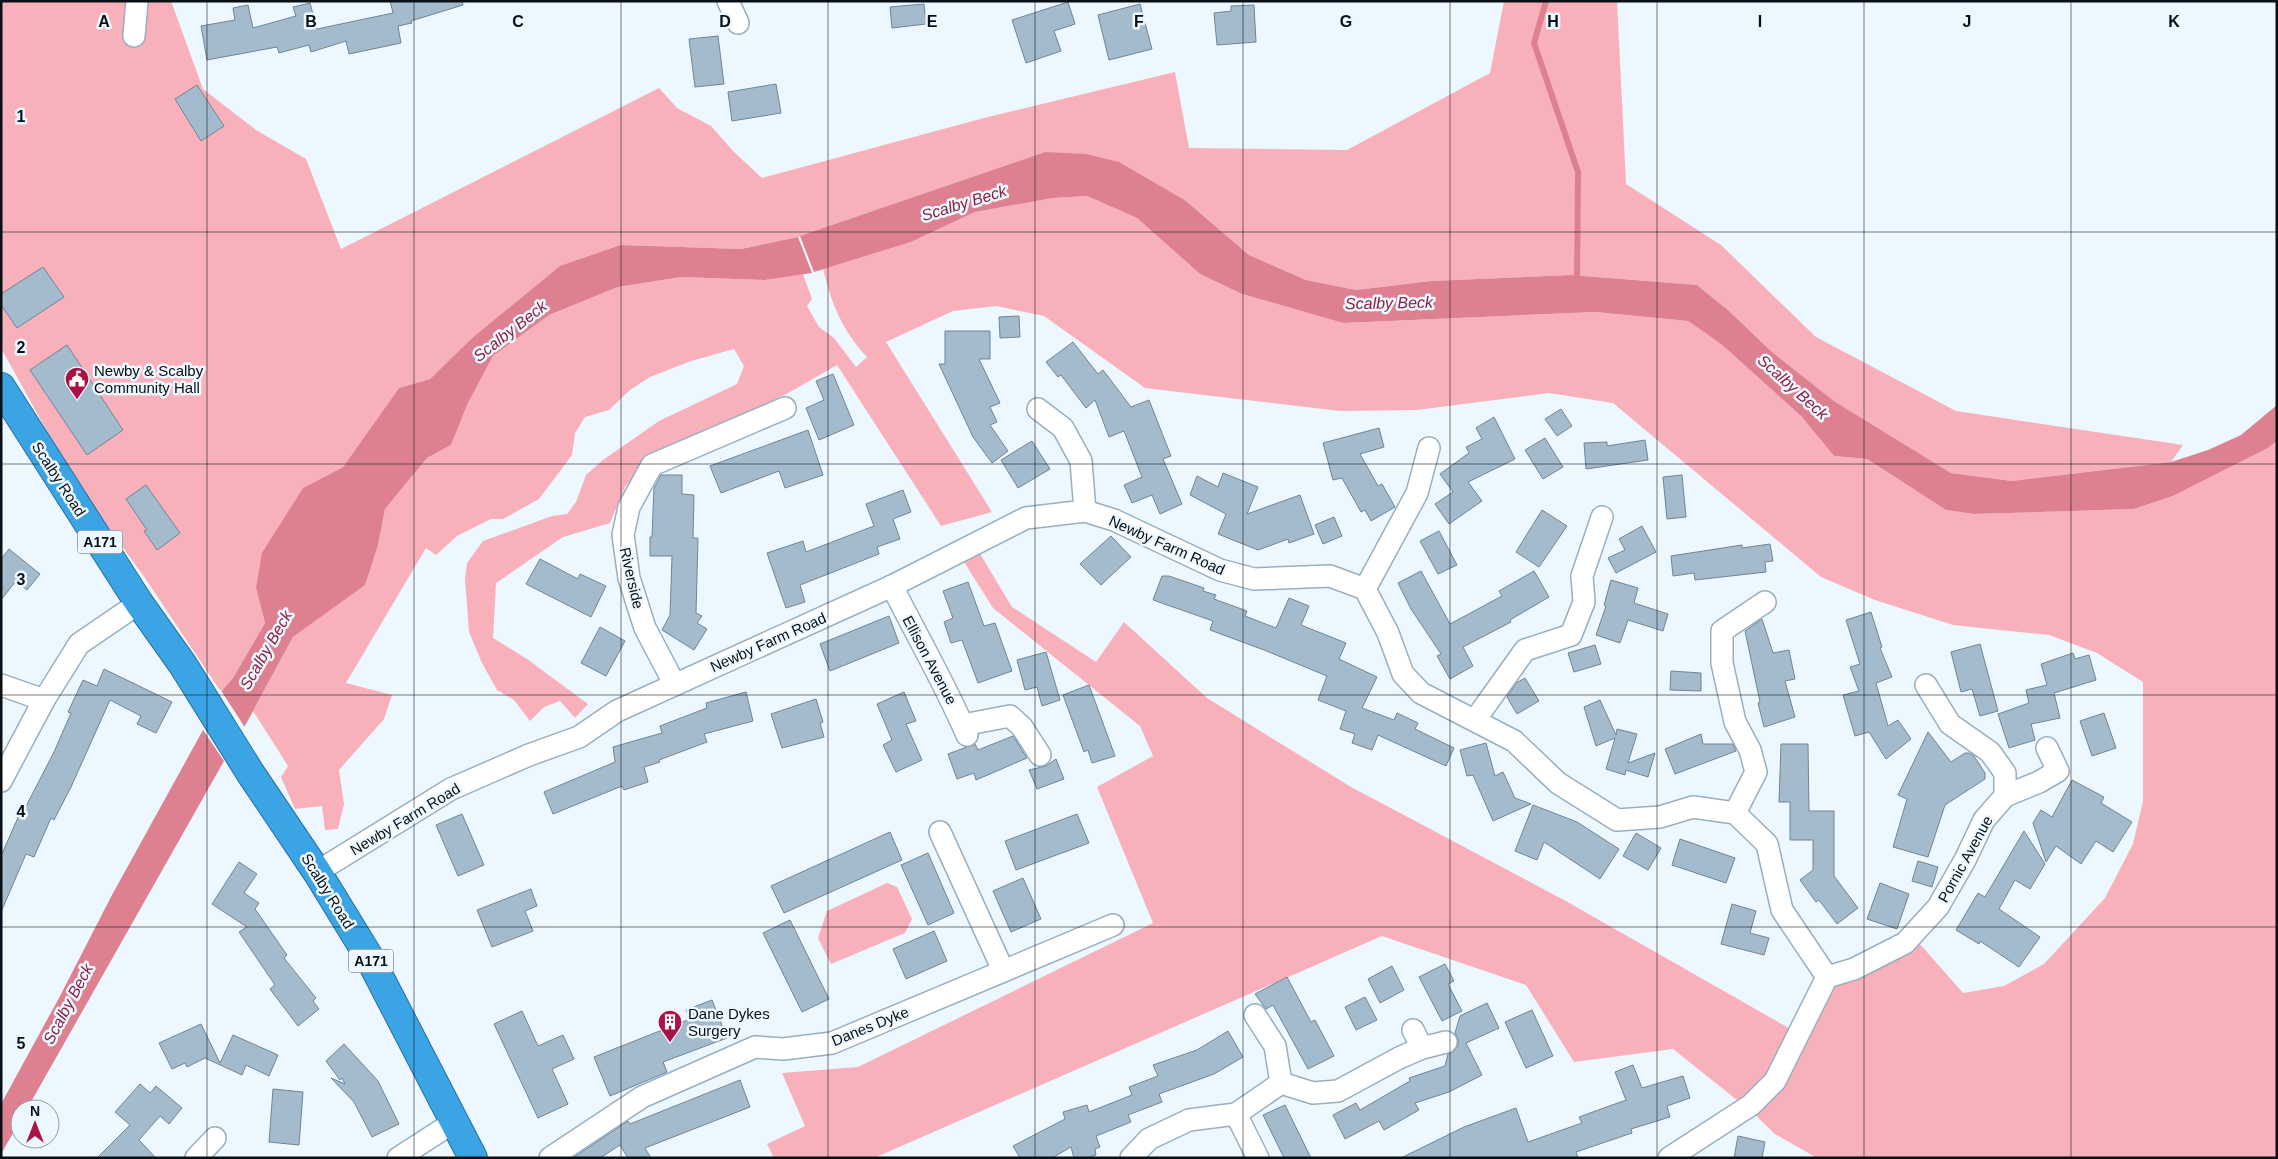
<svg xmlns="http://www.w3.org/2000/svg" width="2278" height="1159" font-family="Arial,sans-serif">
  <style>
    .green { fill: #f8b1bb }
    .water { fill: #dd8090 }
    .pier { fill: #edf7ff }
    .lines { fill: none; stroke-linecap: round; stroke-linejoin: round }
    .stream { stroke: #dd8090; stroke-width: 6 }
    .building { fill: #a3bbcc; stroke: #6f8596 }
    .minor-casing { stroke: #98afc1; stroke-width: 24 }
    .highway-casing { stroke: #29709d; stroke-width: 30 }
    .minor { stroke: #fff; stroke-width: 21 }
    .highway { stroke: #3ba4e5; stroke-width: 28 }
    .grid { fill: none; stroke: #081016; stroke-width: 1; stroke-opacity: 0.55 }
    .labels { text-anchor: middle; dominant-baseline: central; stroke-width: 5; stroke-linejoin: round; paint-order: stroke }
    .shield { fill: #edf7ff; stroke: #4d555c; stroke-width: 1 }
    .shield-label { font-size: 14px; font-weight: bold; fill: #081016 }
    .poi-label { font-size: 15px; fill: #081016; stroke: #edf7ff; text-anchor: start }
    .street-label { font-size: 15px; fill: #081016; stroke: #edf7ff }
    .water-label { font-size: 16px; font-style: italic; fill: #8d1f3e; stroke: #edf7ff }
    .grid-label { font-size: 16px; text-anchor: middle; font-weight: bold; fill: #081016; stroke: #edf7ff; stroke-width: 5; stroke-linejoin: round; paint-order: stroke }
  </style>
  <rect width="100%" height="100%" fill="#edf7ff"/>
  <g class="green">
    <path d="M1 1H171L203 89 256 130 306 159 341 249 659 88 677 108 711 126 734 152 762 178 984 118 1175 72 1189 148 1347 150 1490 73 1504 1H1617L1626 184 1721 245 1816 337 1956 411 2183 445 2171 462 2012 481 1951 473 1834 401 1772 352 1728 310 1697 285 1571 275 1431 281 1356 290 1306 280 1249 255 1186 201 1045 152 798 237 741 249 621 245 471 339 430 379 399 388 343 467 303 488 256 588 265 623 233 678 221 692 145 578 74 480 1 348Z"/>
    <path d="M1087 196 1137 218 1200 274 1242 294 1343 323 1595 312 1688 321 1721 344 1801 416 1834 456 1867 459 1946 510 1974 514 2134 509 2173 496 2268 448 2277 441V1158H1817L1775 1134 1750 1110 1829 980 1919 943 1963 993 2004 986 2044 964 2105 898 2133 844 2143 801V682L2097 653 2049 635 1953 625 1875 600 1821 577 1613 403 1549 393 1417 410 1340 411 1145 388 1044 316 996 306 953 311 886 342 992 512 941 526 837 365 790 392 644 466 625 487 610 523 563 537 496 583 493 638 527 659 588 704 575 718 560 701 544 707 530 721 514 700 497 690 482 663 469 632 465 579 467 563 483 541 552 516 567 514 576 502 586 475 603 460 659 421 737 384 744 366 734 349 691 361 650 377 630 390 609 410 585 417 575 433 572 455 539 499 503 519H491L457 536 436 555 426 548 346 683 392 695 384 719 339 770 344 804 338 829 325 830 322 806 295 809 281 777 288 766 253 711 293 637 364 585 378 545 385 509 427 458 451 445 468 403 493 356 549 315 618 287 681 277 765 280 803 274 812 299 807 306 819 327 834 338 856 367 867 357C842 330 832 305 823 269L911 242 975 212 1053 198Z"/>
    <path d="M979 552 1012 607 1096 662 1124 622 1207 698 1351 787 1564 900 1794 1031 1771 1076 1742 1104 1673 1049 1574 1062 1526 985 1382 936 874 1158H774L767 1144 805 1126 782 1073 858 1067 1153 923 1097 787 1153 756 1140 726 993 608 964 562Z"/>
    <path d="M887 883 897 887 912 919 905 933 831 964 818 938 827 911Z"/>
  </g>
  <g class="water">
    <path d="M1045 152 1086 154 1119 162 1186 201 1249 255 1306 280 1356 290 1431 281 1571 275 1697 285 1728 310 1772 352 1834 401 1951 473 2012 481 2171 462 2208 450 2241 435 2277 405V441L2268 448 2173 496 2134 509 1974 514 1946 510 1867 459 1834 456 1801 416 1721 344 1688 321 1595 312 1343 323 1242 294 1200 274 1137 218 1087 196 1053 198 975 212 911 242 814 272 800 236Z"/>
    <path d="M798 237 812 273 765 280 681 277 618 287 549 315 493 356 468 403 451 445 427 458 385 509 378 545 365 585 293 637 240 735 215 699 233 678 265 623 256 588 262 553 303 488 343 467 399 388 430 379 471 339 560 266 621 245 741 249Z"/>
    <path d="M203 730 224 761 27 1109H20V1121L1 1154V1104L59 998 112 895Z"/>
  </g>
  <path class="pier" d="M220 689 246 729 242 737 213 697Z"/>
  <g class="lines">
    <path class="stream" d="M1546 1 1534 43 1578 172 1577 283"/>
  </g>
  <g class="building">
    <path d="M390 1H462L463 5 411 21 412 23 398 26 401 43 349 54 346 41 311 52 309 45 279 53 277 47 207 60 201 26 235 20 233 8 248 5 253 28 296 16 293 7 310 3 317 29 393 13Z"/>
    <path d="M1068 2 1075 24 1054 31 1061 51 1026 63 1012 20Z"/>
    <path d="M924 4 926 24 892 28 890 7Z"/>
    <path d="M1140 4 1152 49 1109 60 1098 15Z"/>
    <path d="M1254 5 1256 42 1217 45 1214 13 1231 11V6Z"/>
    <path d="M718 36 724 84 695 87 689 39Z"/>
    <path d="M776 84 781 113 732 121 728 92Z"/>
    <path d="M197 85 224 126 201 141 175 99Z"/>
    <path d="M43 267 64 297 17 328 1 305V294Z"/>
    <path d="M1019 316 1020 337 1000 338 999 317Z"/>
    <path d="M945 331H990V359H979L1000 403 990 407 997 422 990 425 1008 451 992 463 973 437 939 364H945Z"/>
    <path d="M1073 342 1098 374 1103 370 1131 407 1149 400 1171 456 1163 459 1182 504 1160 514 1152 495 1132 503 1124 485 1142 477 1124 431 1109 437 1095 400 1086 408 1061 375 1058 377 1046 362Z"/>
    <path d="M67 345 123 430 87 455 30 370Z"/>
    <path d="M833 374 854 425 819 440 806 408 824 400 816 381Z"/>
    <path d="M1561 409 1572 426 1557 436 1545 419Z"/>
    <path d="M1494 417 1515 459 1468 482 1482 501 1449 524 1435 504 1453 492 1440 474 1469 453 1466 447 1482 439 1476 428Z"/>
    <path d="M1379 428 1384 447 1360 454 1378 486 1382 484 1395 507 1371 521 1365 510 1361 512 1342 478 1333 480 1323 443Z"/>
    <path d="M808 430 823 475 785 488 779 471 721 493 710 466Z"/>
    <path d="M1545 438 1563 467 1543 479 1525 450Z"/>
    <path d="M1645 440 1648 460 1586 469 1584 443 1607 442V446Z"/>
    <path d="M1032 441 1050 469 1018 488 1001 460Z"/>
    <path d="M1223 473 1258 487 1247 514 1300 495 1314 534 1289 543 1288 539 1258 550 1218 534 1226 514 1190 495 1197 476 1218 487Z"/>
    <path d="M661 475H682V494L694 495 693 538H698L696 613 702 616 697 623 707 629 694 650 662 630 670 615 672 556H650V537H652L654 488Z"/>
    <path d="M1682 475 1686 517 1667 519 1663 477Z"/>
    <path d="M146 485 180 533 157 550 144 531 147 530 126 499Z"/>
    <path d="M903 490 911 512 893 519 900 539 877 547 879 554 800 585 805 602 786 608 767 553 803 541 806 552 874 526 866 504Z"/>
    <path d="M1542 510 1567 526 1539 567 1516 552Z"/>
    <path d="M1334 517 1342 536 1323 544 1315 525Z"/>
    <path d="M1642 526 1656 552 1616 573 1608 558 1625 550 1619 539Z"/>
    <path d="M1439 531 1457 565 1438 574 1420 541Z"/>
    <path d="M1111 536 1131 557 1101 585 1080 564Z"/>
    <path d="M1770 544 1773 561 1765 562 1766 572 1695 580 1694 573 1673 576 1671 556 1742 545V548Z"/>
    <path d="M9 549 40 574 27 590 16 581 1 600V559Z"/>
    <path d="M540 559 578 579 580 574 606 586 591 617 526 584Z"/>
    <path d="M1421 571 1450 624 1502 596 1499 591 1534 571 1549 597 1510 620 1511 622 1463 647 1473 666 1450 679 1437 656 1441 654 1411 609 1398 583Z"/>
    <path d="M1162 576H1169L1204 588 1203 591 1216 595 1214 599 1247 611 1245 616 1276 628 1289 598 1309 606 1301 625 1346 643 1339 659 1377 677 1362 708 1394 720 1397 713 1418 723 1415 729 1454 748 1446 766 1378 735 1372 750 1352 743 1355 734 1340 729 1346 711 1318 700 1327 676 1264 650 1210 630 1213 621 1153 600Z"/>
    <path d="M1611 580 1638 588 1634 603 1668 614 1663 631 1628 620 1620 643 1596 635 1606 606 1604 605Z"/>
    <path d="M968 582 984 626 995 623 1012 671 978 683 962 640 951 643 944 622 953 618 943 591Z"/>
    <path d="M1871 612 1882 647 1880 648 1892 677 1876 683 1888 726 1898 720 1911 739 1886 759 1869 732 1855 736 1843 695 1859 691 1850 667 1860 664 1846 620Z"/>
    <path d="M889 616 899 643 830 671 820 644Z"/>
    <path d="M1762 619 1773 653 1789 650 1795 679 1785 681 1795 717 1764 727 1758 703 1760 702 1745 631Z"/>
    <path d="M600 627 625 641 606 676 581 663Z"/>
    <path d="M1980 644 1998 711 1980 716 1972 689 1961 692 1951 652Z"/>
    <path d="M1595 645 1601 664 1574 672 1568 653Z"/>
    <path d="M1046 652 1060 700 1042 706 1037 687 1025 690 1017 660Z"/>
    <path d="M2073 653 2075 659 2089 655 2096 680 2054 693 2060 718 2031 724 2035 740 2009 748 1998 714 2029 703 2026 690 2047 685 2041 664Z"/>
    <path d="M104 669 172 702 156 733 137 724 141 716 110 700 71 787 54 820 51 818 34 857 26 854 1 912V856L20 813 22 814 54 752 71 713 68 712 83 680 97 686Z"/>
    <path d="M1671 671 1701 673V691L1670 690Z"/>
    <path d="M1525 678 1539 701 1517 714 1507 697 1516 683Z"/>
    <path d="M1089 685 1115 756 1092 763 1088 750 1084 752 1063 695Z"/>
    <path d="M746 692 753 721 704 734 707 742 659 760 660 762 644 767 648 782 624 790 622 786 553 814 544 792 615 762 613 747 662 733 660 726 707 708 706 703Z"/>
    <path d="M904 692 916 721 906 724 922 760 896 772 883 745 892 740 877 704Z"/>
    <path d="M816 699 823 722 820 723 824 737 782 748 771 714Z"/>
    <path d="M1600 700 1616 735 1617 729 1637 734 1628 763 1655 753 1648 777 1626 770 1625 775 1606 769 1615 738 1596 746 1584 707Z"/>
    <path d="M2104 713 2116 748 2092 756 2080 721Z"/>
    <path d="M1928 732 1951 762 1965 753H1969L1974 756 1985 773V779L1945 805 1928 857 1893 847 1907 799 1898 795Z"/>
    <path d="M1701 734 1703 744H1733L1736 751 1675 774 1665 749Z"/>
    <path d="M1013 736 1027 758 976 780 974 773 957 779 948 754 975 744 978 750Z"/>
    <path d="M1486 743 1495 776 1503 772 1515 798 1531 804 1493 821 1473 775 1467 776 1460 750Z"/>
    <path d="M1781 744H1808L1809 811H1834V876L1858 908 1837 924 1819 900 1816 902 1800 880 1813 870V840H1790V802H1779Z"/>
    <path d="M1056 759 1064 779 1037 789 1029 770 1046 766Z"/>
    <path d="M2072 780 2104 797 2101 803 2132 822 2113 852 2096 841 2081 864 2056 846 2046 862 2033 823 2041 810 2052 817Z"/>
    <path d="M1533 805 1577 822 1619 849 1600 879 1544 842 1537 860 1515 851Z"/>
    <path d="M462 814 484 865 458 876 436 825Z"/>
    <path d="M1077 814 1089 843 1016 870 1005 841Z"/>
    <path d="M2024 831 2045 864 2030 889 2015 880 1999 909 2040 937 2019 967 1980 941 1979 944 1956 930 1978 893 1985 897Z"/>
    <path d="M890 832 902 860 784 913 771 886Z"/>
    <path d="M1636 833 1661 848 1648 870 1623 856Z"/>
    <path d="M1680 839 1735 858 1726 883 1672 865Z"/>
    <path d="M928 853 954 913 928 925 901 865Z"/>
    <path d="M1918 861 1938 867 1932 887 1912 881Z"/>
    <path d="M239 862 257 874 244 893 259 903 255 909 287 955 284 958 316 998 313 1001 319 1009 298 1026 270 989 275 985 239 932 247 927 212 904Z"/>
    <path d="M1023 878 1041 919 1011 932 993 891Z"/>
    <path d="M1880 883 1909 894 1897 929 1867 919Z"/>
    <path d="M531 889 537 906 525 911 533 931 492 947 477 910Z"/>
    <path d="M1732 904 1756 911 1750 933 1769 938 1764 955 1721 944Z"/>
    <path d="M790 920 829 999 802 1012 763 933Z"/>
    <path d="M934 931 947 961 906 979 893 949Z"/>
    <path d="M1445 964 1454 981 1448 984 1462 1011 1442 1021 1419 977Z"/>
    <path d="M1392 966 1404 990 1380 1003 1368 979Z"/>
    <path d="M1287 977 1311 1022 1315 1020 1334 1056 1308 1069 1273 1005 1266 1009 1255 994Z"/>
    <path d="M1365 997 1377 1020 1356 1030 1345 1007Z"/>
    <path d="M712 1000 727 1038 663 1062 667 1072 610 1096 594 1057 690 1019 686 1010Z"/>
    <path d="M1487 1003 1499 1028 1466 1043 1482 1075 1449 1092 1415 1103 1419 1110 1384 1130 1379 1121 1345 1139 1333 1115 1356 1103 1360 1110 1410 1081 1409 1078 1445 1066 1448 1054 1454 1051 1458 1046V1039L1455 1033 1460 1016Z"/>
    <path d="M1532 1010 1553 1056 1526 1068 1505 1022Z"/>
    <path d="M522 1011 538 1046 563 1035 574 1059 552 1069 568 1104 538 1118 494 1024Z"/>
    <path d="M201 1024 220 1063 233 1035 278 1055 269 1076 246 1065 242 1075 205 1058 187 1067 185 1063 172 1069 159 1043Z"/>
    <path d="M1228 1031 1243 1057 1214 1074 1159 1094 1162 1102 1128 1115 1131 1122 1096 1136 1100 1147 1095 1149 1096 1155 1086 1158H1074L1071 1147 1052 1158H1020L1013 1146 1065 1119 1063 1112 1087 1105 1089 1112 1132 1095 1129 1087 1158 1076 1153 1065 1197 1050Z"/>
    <path d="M344 1044 378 1081 399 1124 372 1137 354 1102 331 1078 345 1084 342 1078 340 1080 326 1061Z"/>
    <path d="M1633 1065 1642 1088 1683 1076 1690 1098 1667 1106 1670 1117 1631 1129 1632 1133 1576 1152 1578 1158H1401L1464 1127 1516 1108 1528 1142 1582 1123 1579 1117 1626 1100 1615 1072Z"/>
    <path d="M740 1080 750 1107 645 1148 651 1158H628L620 1145 600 1158H573L628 1121 630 1124Z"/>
    <path d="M140 1084 150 1093 156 1086 182 1108 169 1124 160 1116 139 1140 156 1158H97L130 1125 115 1112Z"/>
    <path d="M273 1089 303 1092 299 1145 269 1142Z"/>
    <path d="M1285 1105 1311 1158H1284L1263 1115Z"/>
    <path d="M1738 1136 1765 1142 1762 1158H1734Z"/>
  </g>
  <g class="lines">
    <defs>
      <g id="minor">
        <path d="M728 1 738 23"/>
        <path d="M134 36 137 1"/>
        <path d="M1038 409 1063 428 1081 461 1085 511"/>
        <path d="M892 586C917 636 945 684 967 735"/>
        <path d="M1365 589 1417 493 1429 448"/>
        <path d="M1 685 44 700"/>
        <path d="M675 685 645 628 629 578 623 535 629 507 652 465 785 408"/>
        <path d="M1475 720 1525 650 1571 635 1584 602 1582 576 1602 517"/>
        <path d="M963 725 1010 716 1022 727 1040 755"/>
        <path d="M1 781 44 700 79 644 139 603"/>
        <path d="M2005 796 2039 782 2058 771 2047 748"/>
        <path d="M1735 813 1756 772 1750 750 1735 722 1722 663V631L1765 602"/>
        <path d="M940 832 1003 970"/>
        <path d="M317 872 451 789 529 755 579 737 617 711 892 586 1026 518 1085 511 1114 520 1220 570 1254 579 1330 576 1365 589 1388 633 1403 674 1421 693 1514 741 1558 783 1617 820 1660 817 1693 807 1735 813 1767 844 1782 910 1827 977 1775 1081 1751 1105 1669 1158"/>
        <path d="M1827 977 1854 969 1905 943 1938 907 1965 860 1984 820 2005 796V773L1990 752 1950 724 1926 685"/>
        <path d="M1413 1030 1422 1048"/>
        <path d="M1281 1083 1313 1093 1338 1091 1399 1058 1422 1048 1446 1042"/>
        <path d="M1236 1114 1281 1083 1275 1046 1255 1015"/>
        <path d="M196 1158 215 1138"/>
        <path d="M398 1158 454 1122"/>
        <path d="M550 1158 642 1097 755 1047 783 1049 832 1043 1113 925"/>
        <path d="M1131 1158 1149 1139 1189 1120 1236 1114 1258 1158"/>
      </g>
      <path id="highway" d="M1 387 139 603 183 665 251 774 317 872 369 957 473 1158"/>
    </defs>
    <use href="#minor" class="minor-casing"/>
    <use href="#highway" class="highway-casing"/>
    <use href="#minor" class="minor"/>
    <use href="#highway" class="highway"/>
  </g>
  <path class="grid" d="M207 1V1158M414 1V1158M621 1V1158M828 1V1158M1035 1V1158M1243 1V1158M1450 1V1158M1657 1V1158M1864 1V1158M2071 1V1158M1 232H2277M1 464H2277M1 695H2277M1 927H2277"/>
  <defs>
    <symbol id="civic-pin" viewBox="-11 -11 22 30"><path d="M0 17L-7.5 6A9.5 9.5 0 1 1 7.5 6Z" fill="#a81245" stroke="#edf7ff"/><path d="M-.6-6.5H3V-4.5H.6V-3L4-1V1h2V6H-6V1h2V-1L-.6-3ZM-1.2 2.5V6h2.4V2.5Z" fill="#fff"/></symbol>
    <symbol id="building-pin" viewBox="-11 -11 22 30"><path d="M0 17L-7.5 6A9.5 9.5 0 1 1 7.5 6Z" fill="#a81245" stroke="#edf7ff"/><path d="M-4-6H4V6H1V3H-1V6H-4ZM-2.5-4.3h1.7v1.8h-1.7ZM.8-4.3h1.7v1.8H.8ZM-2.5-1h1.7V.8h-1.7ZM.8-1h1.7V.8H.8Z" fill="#fff"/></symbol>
  </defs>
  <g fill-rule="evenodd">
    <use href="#civic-pin" x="63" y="365" width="28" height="38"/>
    <use href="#building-pin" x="656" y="1008" width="28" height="38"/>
  </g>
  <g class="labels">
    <g class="shield">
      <rect x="77.5" y="530.5" width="45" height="23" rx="4"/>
      <rect x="348.5" y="949.5" width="45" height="23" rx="4"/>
    </g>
    <g class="shield-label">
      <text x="100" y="542">A171</text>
      <text x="371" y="961">A171</text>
    </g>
    <g class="poi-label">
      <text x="94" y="370">Newby &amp; Scalby<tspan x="94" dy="17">Community Hall</tspan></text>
      <text x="688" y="1013">Dane Dykes<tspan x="688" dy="17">Surgery</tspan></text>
    </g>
    <g class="street-label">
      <text transform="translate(59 479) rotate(57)">Scalby Road</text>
      <text transform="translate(1167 545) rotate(24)">Newby Farm Road</text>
      <text transform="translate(632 578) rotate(77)">Riverside</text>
      <text transform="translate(768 642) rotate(-24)">Newby Farm Road</text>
      <text transform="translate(930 660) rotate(62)">Ellison Avenue</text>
      <text transform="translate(405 819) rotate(-31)">Newby Farm Road</text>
      <text transform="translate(1965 859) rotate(-61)">Pornic Avenue</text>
      <text transform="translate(328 891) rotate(58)">Scalby Road</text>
      <text transform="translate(870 1026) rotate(-22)">Danes Dyke</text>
    </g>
    <g class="water-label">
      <text transform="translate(964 203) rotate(-17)">Scalby Beck</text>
      <text transform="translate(1389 303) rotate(-1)">Scalby Beck</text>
      <text transform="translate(510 331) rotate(-38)">Scalby Beck</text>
      <text transform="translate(1793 387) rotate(42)">Scalby Beck</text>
      <text transform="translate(266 650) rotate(-60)">Scalby Beck</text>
      <text transform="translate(68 1004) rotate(-62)">Scalby Beck</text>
    </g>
  </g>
  <g class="grid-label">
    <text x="104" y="27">A</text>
    <text x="311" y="27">B</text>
    <text x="518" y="27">C</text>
    <text x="725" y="27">D</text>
    <text x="932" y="27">E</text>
    <text x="1139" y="27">F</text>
    <text x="1346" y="27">G</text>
    <text x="1553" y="27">H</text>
    <text x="1760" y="27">I</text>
    <text x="1967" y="27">J</text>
    <text x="2174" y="27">K</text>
    <text x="21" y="122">1</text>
    <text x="21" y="353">2</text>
    <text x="21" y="585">3</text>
    <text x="21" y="817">4</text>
    <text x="21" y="1049">5</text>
  </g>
  <rect width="2278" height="1159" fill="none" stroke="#081016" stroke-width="5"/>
  <g transform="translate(35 1124)"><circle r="24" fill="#edf7ff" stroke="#919ba2"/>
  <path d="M0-4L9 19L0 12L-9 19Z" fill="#a81245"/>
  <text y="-8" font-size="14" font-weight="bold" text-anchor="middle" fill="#081016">N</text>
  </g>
</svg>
